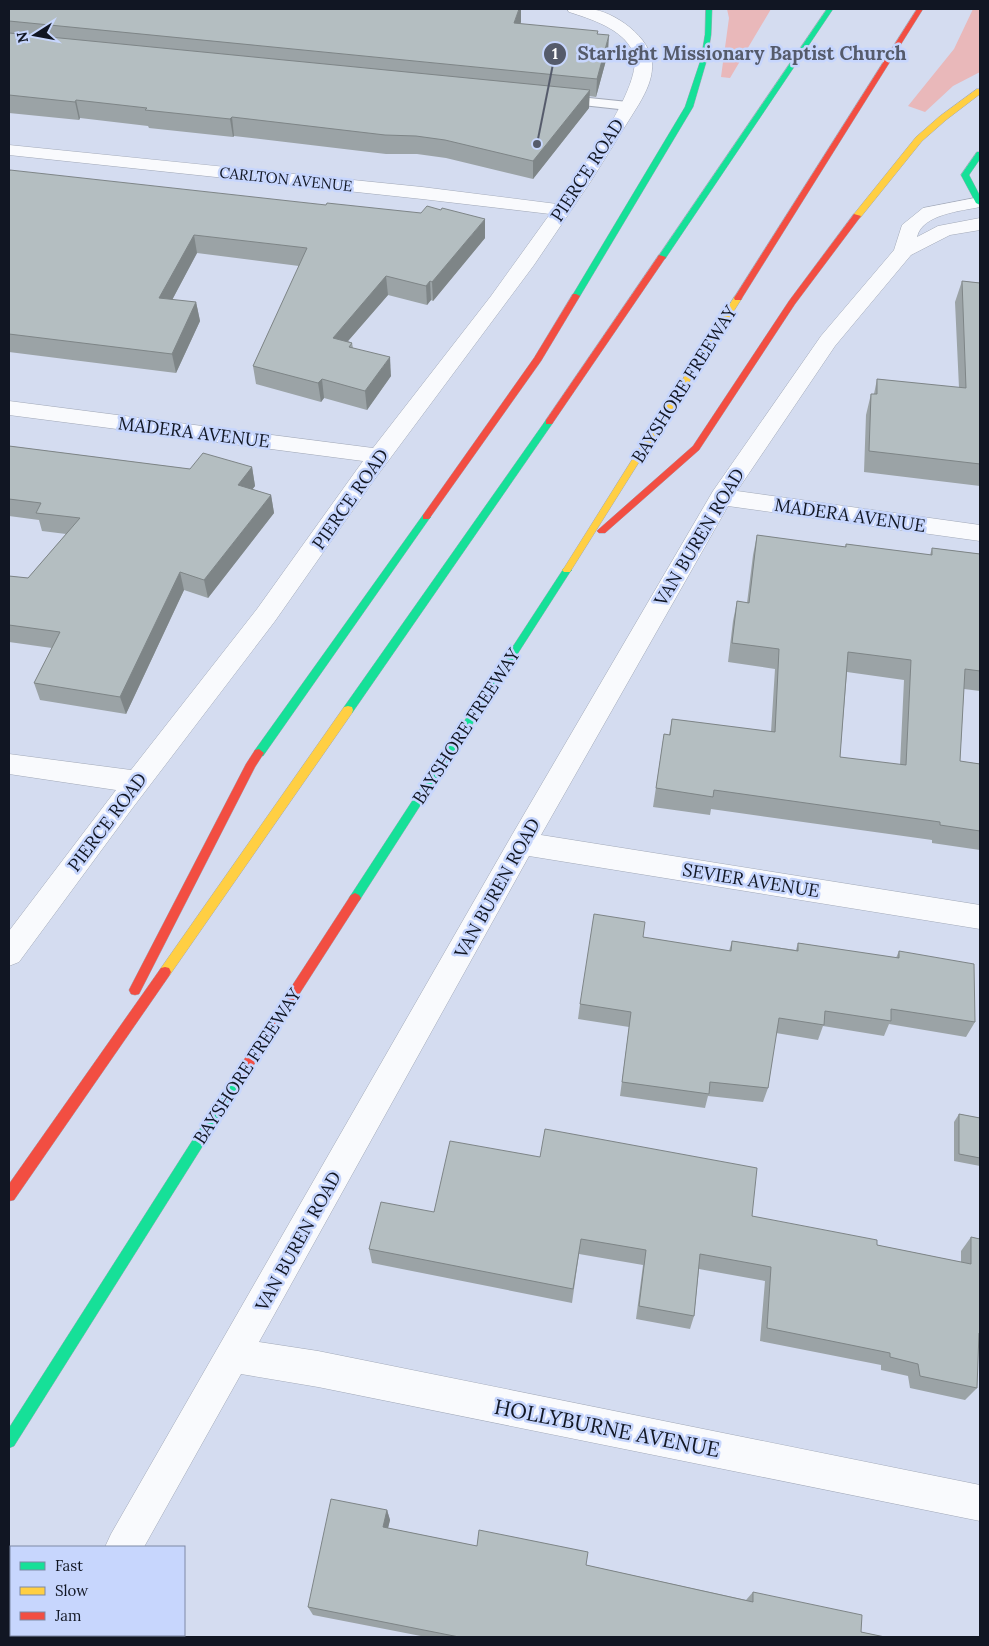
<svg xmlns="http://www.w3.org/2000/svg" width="989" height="1646" font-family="Lora,serif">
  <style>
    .green { fill: #e9b8ba }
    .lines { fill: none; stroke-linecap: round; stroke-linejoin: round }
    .lane-casing { stroke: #a2a9b8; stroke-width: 2 }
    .street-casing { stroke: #a2a9b8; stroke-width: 1 }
    .fast-casing { stroke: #a2a9b8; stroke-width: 1 }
    .slow-casing { stroke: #a2a9b8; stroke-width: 1 }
    .jam-casing { stroke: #a2a9b8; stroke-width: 1 }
    .lane { fill: #f9fafd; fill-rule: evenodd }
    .street { fill: #f9fafd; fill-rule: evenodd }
    .fast { fill: #16e098; fill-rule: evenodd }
    .slow { fill: #ffcf43; fill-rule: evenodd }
    .jam { fill: #f24e42; fill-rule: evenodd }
    .wall { fill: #9ba3a6; fill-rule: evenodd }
    .shaded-wall { fill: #7e8587 }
    .building { fill: #b4bec1; stroke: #7e8587; fill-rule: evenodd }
    .labels { text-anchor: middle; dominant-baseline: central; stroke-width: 5; stroke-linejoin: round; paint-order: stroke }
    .far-street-label { font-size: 15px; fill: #111623; stroke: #c7d6fd }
    .street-label { font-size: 18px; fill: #111623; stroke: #c7d6fd }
    .near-street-label { font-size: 21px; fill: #111623; stroke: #c7d6fd }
    .leader { fill: none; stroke: #555b6b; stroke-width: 2 }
    .callout-dot { fill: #555b6b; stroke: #c7d6fd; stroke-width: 2 }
    .mark-label { font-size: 15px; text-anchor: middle; font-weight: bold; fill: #fff }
    .callout-label { font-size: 19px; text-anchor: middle; font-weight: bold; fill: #555b6b; stroke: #c7d6fd; stroke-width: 5; stroke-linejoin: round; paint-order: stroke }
  </style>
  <rect width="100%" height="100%" fill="#d4dcf0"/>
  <g class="green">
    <path d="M727 9H771L730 78 721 77 729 18Z"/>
    <path d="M973 9H980V72L953 86 925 112 908 106 954 49Z"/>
  </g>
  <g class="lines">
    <defs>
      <path id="lane" d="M560 95 628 102 633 103 635 106 633 109 628 110 555 102 553 99 555 96Z"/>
      <g id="street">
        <path d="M567 9C574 9 583 8 590 9 614 11 652 38 652 64 653 78 646 92 639 104L591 181 534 265 374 480 275 621 131 810 19 962 9 966V931L116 790 9 774V754L131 770 257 609 363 461 9 415V401L373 448 491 296 550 214 422 199 9 155V145L422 187 557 204C576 176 647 83 633 52 623 29 591 19 569 12Z"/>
        <path d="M980 197V207C962 211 922 214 917 237L938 226 980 218V230L950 235 911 255 835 346 737 491 980 525V541L728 506 541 835 980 905V929L529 856 259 1342 318 1351 980 1485V1521L318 1387 241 1374 144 1547H105L111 1534 512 835 713 491 821 336 894 250 902 225 923 208Z"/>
        <path d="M55 1635H93L92 1637H54Z"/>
      </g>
      <g id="fast">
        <path d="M706 9H712L711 35 707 59 693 107 580 296 576 298H573L572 296 685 107 701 59 705 35Z"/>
        <path d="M827 9H833L665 259H659L658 257Z"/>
        <path d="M977 152H980V159L969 175 980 196V205L976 203 961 175Z"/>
        <path d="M549 419 553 422 552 424 352 713H344L343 710 344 707 546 420Z"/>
        <path d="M426 514 431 517 429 519 263 756H255L254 753 255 750 423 515Z"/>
        <path d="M567 567 572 570 570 572 359 901 355 903 351 901 349 898 351 895 564 568Z"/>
        <path d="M242 1067 246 1069 248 1073 246 1077 14 1446 9 1448V1428L238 1069Z"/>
      </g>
      <g id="slow">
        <path d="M977 89H980V94L946 120 922 141 860 218H854V214L916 137 940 116Z"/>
        <path d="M735 296H741L742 298 570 572H564L562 570 564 568Z"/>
        <path d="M348 706 352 707 353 710 352 713 169 976 165 977 161 976 159 972 161 968 344 707Z"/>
      </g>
      <g id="jam">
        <path d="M917 9H923L742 298 741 300H735L734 298Z"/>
        <path d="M854 214 861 216 795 304 699 450 605 533H599L597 531 599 529 693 446 789 301Z"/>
        <path d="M659 255 666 257 552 424H546V420Z"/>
        <path d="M573 294H576L580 296 541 361 429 519H423V515L534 358Z"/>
        <path d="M259 749 264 753 255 767 139 994 135 995 131 994 129 990 131 986 246 764 255 750Z"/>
        <path d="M355 893 359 895 361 898 359 901 246 1077 242 1079 238 1077 236 1073 238 1069 351 895Z"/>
        <path d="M165 967 169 968 171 972 169 976 14 1200 9 1201V1184L161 968Z"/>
      </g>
    </defs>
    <use href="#lane" class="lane-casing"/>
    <use href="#street" class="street-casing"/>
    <use href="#fast" class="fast-casing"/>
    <use href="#slow" class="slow-casing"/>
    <use href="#jam" class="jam-casing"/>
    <use href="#lane" class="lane"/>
    <use href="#street" class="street"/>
    <use href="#fast" class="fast"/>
    <use href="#slow" class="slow"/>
    <use href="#jam" class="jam"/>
  </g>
  <g class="wall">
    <path d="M9 9 521 22 520 24 598 34 608 53 596 97 589 96V108L533 179 446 158 417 154H386L234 136 233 137 149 128 148 126 80 118 79 120 9 113Z"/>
    <path d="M9 173 485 238 433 301 431 300 427 305 388 295 348 341 352 343 353 348 391 376 367 410 324 398 321 402 256 384 253 366 299 266 197 253 172 300 196 302 200 321 176 373 9 352Z"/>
    <path d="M962 281 980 283V486L864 472 866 415 871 394H874L877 379 959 388 955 302Z"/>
    <path d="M9 446 190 469 252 467 255 486 252 489 271 495 274 513 208 598 184 590 126 714 40 700 34 683 52 648 9 642V576L28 578 66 534 42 531 39 520 9 516Z"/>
    <path d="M757 535 845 547 846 544 930 555 932 548 980 554V691L964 689 960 761 980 764V850L932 843V840L711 809 710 815 653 807 664 734 669 735 672 719 771 732 775 669 728 662 733 621 737 601 747 603 753 555ZM847 672 904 680 900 765 840 757Z"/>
    <path d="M643 937 729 951 732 941 796 950 798 943 896 958 899 951 975 1022 966 1037 889 1024 884 1036 823 1026 818 1040 776 1033 768 1088 763 1102 708 1096 705 1108 620 1096 629 1027 578 1019 580 1004Z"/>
    <path d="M959 1114 980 1118V1166L954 1161V1122Z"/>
    <path d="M434 1212 752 1216 877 1245 961 1262V1251L971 1237 980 1239V1348L978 1347 977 1388 965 1400 910 1388 908 1376 881 1370V1365L760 1341 765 1281 699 1269 694 1316 690 1329 636 1319 643 1265 579 1254 572 1303 372 1263 369 1249Z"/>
    <path d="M387 1510 390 1520 388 1528 477 1546 586 1565 746 1600 753 1592 861 1632 885 1637H426L313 1615 308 1607Z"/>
  </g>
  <g class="shaded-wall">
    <path d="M519 9H521V22L514 41V23Z"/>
    <path d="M609 35 608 53 596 97 597 79Z"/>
    <path d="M590 90 589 108 533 179V161Z"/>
    <path d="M76 100 80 118 79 120 75 102Z"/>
    <path d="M232 117 234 136 233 137 230 119Z"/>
    <path d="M485 219V238L433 301 432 282Z"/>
    <path d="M194 235 197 253 163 317 159 298Z"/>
    <path d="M386 276 388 295 335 356 333 338Z"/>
    <path d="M430 281 431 300 427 305 426 286Z"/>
    <path d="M196 302 200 321 176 373 172 354Z"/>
    <path d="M390 357 391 376 367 410 365 391Z"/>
    <path d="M322 379 324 398 321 402 318 383Z"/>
    <path d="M252 467 255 486 242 503 238 485Z"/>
    <path d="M271 495 274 513 208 598 204 580Z"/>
    <path d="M180 572 184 590 126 714 120 697Z"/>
    <path d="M387 1510 390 1520 386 1536 383 1527Z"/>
  </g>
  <g class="building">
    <path d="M9 9H519L514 23 598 31 597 34 609 35 597 79 9 21Z"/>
    <path d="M9 33 590 90 533 161 445 140 416 136 385 135 232 117 230 119 145 110 147 108 76 100 75 102 9 95Z"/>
    <path d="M10 170 326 205 327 203 421 213 427 206 441 210 442 208 485 219 432 282 430 281 426 286 386 276 333 338 352 343 349 347 390 357 365 391 322 379 318 383 253 366 307 248 194 235 159 298 196 302 172 354 9 334V173Z"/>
    <path d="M962 281 980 283V464L869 451 871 394H877V379L966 388Z"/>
    <path d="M9 446 190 469 203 453 252 467 238 485 271 495 204 580 180 572 120 697 34 683 60 632 9 625V576L28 578 80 518 36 513 41 503 9 499Z"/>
    <path d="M757 535 846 547V544L932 555V548L980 554V671L965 669 960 761 980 764V831L940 825V822L714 790 713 797 656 788 664 734 670 735 672 719 775 732 779 649 732 643 737 601 749 603ZM848 652 911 660 906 765 840 757Z"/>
    <path d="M594 914 645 922 643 937 731 951 732 941 798 951V943L899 958V951L974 964 975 1022 891 1009V1021L825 1011 824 1025 779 1018 768 1088 710 1082 709 1094 622 1082 631 1012 580 1004Z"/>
    <path d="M959 1114 980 1118V1158L959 1154Z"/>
    <path d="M545 1129 757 1168 752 1216 877 1240V1245L971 1264V1237L980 1239V1333H979L977 1388 920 1376 918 1364 890 1357V1353L767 1328 771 1267 700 1254 694 1316 639 1306 646 1250 581 1239 573 1289 369 1249 381 1202 434 1212 450 1141 540 1157Z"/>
    <path d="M331 1499 387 1510 383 1527 477 1546 479 1530 588 1552 586 1565 753 1602V1592L862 1615 861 1632 885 1637H459L308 1607Z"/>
  </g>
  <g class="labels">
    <g class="far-street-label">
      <text transform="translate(286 179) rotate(6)">CARLTON AVENUE</text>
    </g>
    <g class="street-label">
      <text transform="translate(587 170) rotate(-57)">PIERCE ROAD</text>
      <text transform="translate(684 384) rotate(-58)">BAYSHORE FREEWAY</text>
      <text transform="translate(194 432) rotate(7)">MADERA AVENUE</text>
      <text transform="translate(350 499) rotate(-55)">PIERCE ROAD</text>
      <text transform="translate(850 515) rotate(8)">MADERA AVENUE</text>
      <text transform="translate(699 537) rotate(-59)">VAN BUREN ROAD</text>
      <text transform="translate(466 726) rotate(-57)">BAYSHORE FREEWAY</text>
      <text transform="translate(107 822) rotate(-53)">PIERCE ROAD</text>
      <text transform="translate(751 880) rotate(9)">SEVIER AVENUE</text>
      <text transform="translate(497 888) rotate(-61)">VAN BUREN ROAD</text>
      <text transform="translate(247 1066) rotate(-57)">BAYSHORE FREEWAY</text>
      <text transform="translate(298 1241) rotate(-61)">VAN BUREN ROAD</text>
    </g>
    <g class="near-street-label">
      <text transform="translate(607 1428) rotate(11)">HOLLYBURNE AVENUE</text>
    </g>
  </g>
  <path class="leader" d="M537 144L555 54"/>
  <g class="callout-dot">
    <circle cx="537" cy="144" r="5"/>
    <circle cx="555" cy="54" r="12"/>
  </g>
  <g class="mark-label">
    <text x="555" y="59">1</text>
  </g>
  <g class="callout-label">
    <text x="742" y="60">Starlight Missionary Baptist Church</text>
  </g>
  <rect width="989" height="1646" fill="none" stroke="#111623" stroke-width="20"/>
  <rect x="10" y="1546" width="175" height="90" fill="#c7d6fd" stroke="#7e89a6"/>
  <rect x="20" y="1562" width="25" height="8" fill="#16e098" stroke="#7e89a6"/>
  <text x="55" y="1571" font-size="15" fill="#111623">Fast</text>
  <rect x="20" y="1587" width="25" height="8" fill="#ffcf43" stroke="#7e89a6"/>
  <text x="55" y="1596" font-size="15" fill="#111623">Slow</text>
  <rect x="20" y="1612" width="25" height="8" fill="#f24e42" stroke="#7e89a6"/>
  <text x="55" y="1621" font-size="15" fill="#111623">Jam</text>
  <g transform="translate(35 35) rotate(259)" stroke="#c7d6fd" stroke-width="4" paint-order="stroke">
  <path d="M0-4L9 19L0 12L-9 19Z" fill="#111623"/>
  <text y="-8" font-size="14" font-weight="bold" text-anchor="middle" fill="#111623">N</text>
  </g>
</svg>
